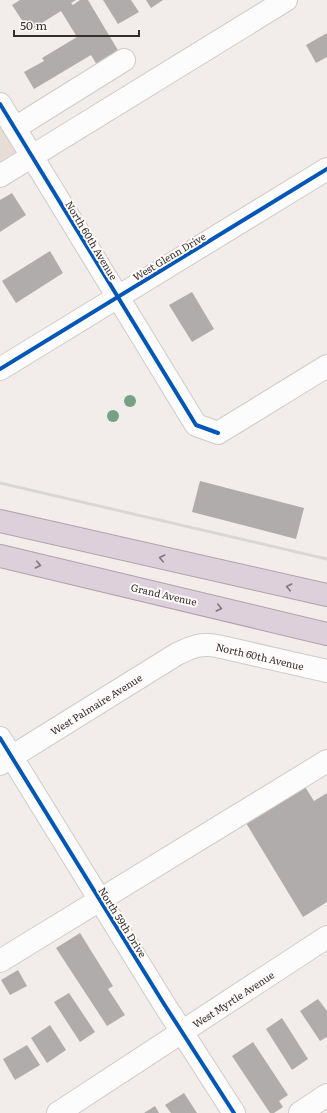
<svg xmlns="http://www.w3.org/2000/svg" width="327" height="1113" font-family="Literata,serif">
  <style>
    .built { fill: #e7dcd6 }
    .building { fill: #afacab }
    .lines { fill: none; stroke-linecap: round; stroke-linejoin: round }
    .minor-casing { stroke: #cecbc9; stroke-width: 24 }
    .highway-casing { stroke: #b0a1aa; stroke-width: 24 }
    .minor { stroke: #fdfcfc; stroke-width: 22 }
    .highway { stroke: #ded0da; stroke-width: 22 }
    .rail { stroke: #d8d7d6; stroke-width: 3 }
    .cycleway-casing { stroke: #fefaf9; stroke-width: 6 }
    .cycleway { stroke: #0057b8; stroke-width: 4 }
    .tree { fill: #77a183 }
    .oneway { stroke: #7f777b }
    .labels { text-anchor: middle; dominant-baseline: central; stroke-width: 4; stroke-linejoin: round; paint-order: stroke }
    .street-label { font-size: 10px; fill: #322f2d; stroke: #fefaf9 }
  </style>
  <rect width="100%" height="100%" fill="#f2edea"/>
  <path class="built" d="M0 127 26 168 0 184Z"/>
  <g class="building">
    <path d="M20 0H76L71 3 73 5 80 0H88L119 52 97 65 91 55 34 89 24 72 44 61 42 58 77 37 61 11 29 31 12 5Z"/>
    <path d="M103 0H131L139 12 118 24Z"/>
    <path d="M146 0H163L151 8Z"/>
    <path d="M327 33V57L316 63 306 45Z"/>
    <path d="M12 193 26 215 0 232V200Z"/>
    <path d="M50 251 63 273 16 303 2 281Z"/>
    <path d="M192 292 214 329 192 342 169 305Z"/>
    <path d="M200 481 304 508 296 539 192 512Z"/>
    <path d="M302 782 314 801 327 793V902L303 917 243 818Z"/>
    <path d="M80 933 113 986 108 989 125 1015 107 1026 56 948Z"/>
    <path d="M18 970 27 986 10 995 1 980Z"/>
    <path d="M69 993 95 1032 80 1042 54 1002Z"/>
    <path d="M318 999 327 1011V1037L320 1041 300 1011Z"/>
    <path d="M282 1018 308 1059 292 1070 266 1029Z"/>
    <path d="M50 1025 66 1050 47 1063 31 1038Z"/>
    <path d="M253 1042 288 1095 279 1101 283 1107 274 1113H270L232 1056Z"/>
    <path d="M27 1045 40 1065 15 1080 3 1059Z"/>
    <path d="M184 1093 197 1113H171L165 1105Z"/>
    <path d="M155 1106 159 1113H144Z"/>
  </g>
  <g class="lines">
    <defs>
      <g id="minor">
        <path d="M0 104 196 425 218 433 327 366"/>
        <path d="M15 128 124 60"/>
        <path d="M0 176 286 0"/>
        <path d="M0 369 327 169"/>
        <path d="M0 738 164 1004 234 1113"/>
        <path d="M0 764 177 654C192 647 200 643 217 646L327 671"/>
        <path d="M0 961 327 761"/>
        <path d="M58 1113 327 937"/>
        <path d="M300 1113 327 1095"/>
      </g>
      <g id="highway">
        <path d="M0 521 327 595"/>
        <path d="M0 556 327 634"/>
      </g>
    </defs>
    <use href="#minor" class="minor-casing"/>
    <use href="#highway" class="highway-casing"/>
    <use href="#minor" class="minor"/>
    <use href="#highway" class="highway"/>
    <path class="rail" d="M0 483 327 559"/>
    <defs>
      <g id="cycleway">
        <path d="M0 104 196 425 218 433"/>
        <path d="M0 369 327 169"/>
        <path d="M0 738 164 1004 234 1113"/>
      </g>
    </defs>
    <use href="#cycleway" class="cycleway-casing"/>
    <use href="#cycleway" class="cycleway"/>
  </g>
  <g class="tree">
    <circle cx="130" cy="401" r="6"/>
    <circle cx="113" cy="416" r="6"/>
  </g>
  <defs><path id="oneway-chevron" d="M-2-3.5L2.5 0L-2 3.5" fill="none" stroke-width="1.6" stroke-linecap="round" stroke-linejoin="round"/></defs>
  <g class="oneway">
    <use href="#oneway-chevron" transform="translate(162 558) rotate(-167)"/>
    <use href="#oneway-chevron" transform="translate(38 565) rotate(13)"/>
    <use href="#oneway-chevron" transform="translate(289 587) rotate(-167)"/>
    <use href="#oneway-chevron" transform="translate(219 608) rotate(13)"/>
  </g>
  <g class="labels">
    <g class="street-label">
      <text transform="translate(92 240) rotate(59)">North 60th Avenue</text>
      <text transform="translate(169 256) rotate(-31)">West Glenn Drive</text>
      <text transform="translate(164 594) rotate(13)">Grand Avenue</text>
      <text transform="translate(260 656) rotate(13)">North 60th Avenue</text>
      <text transform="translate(96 704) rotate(-32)">West Palmaire Avenue</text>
      <text transform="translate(123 922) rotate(58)">North 59th Drive</text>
      <text transform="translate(233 999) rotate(-33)">West Myrtle Avenue</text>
    </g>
  </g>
  <path d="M14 30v6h125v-6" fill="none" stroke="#322f2d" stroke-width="2"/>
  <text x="20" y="30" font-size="12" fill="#322f2d" stroke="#fefaf9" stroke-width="3" paint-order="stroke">50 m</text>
</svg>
